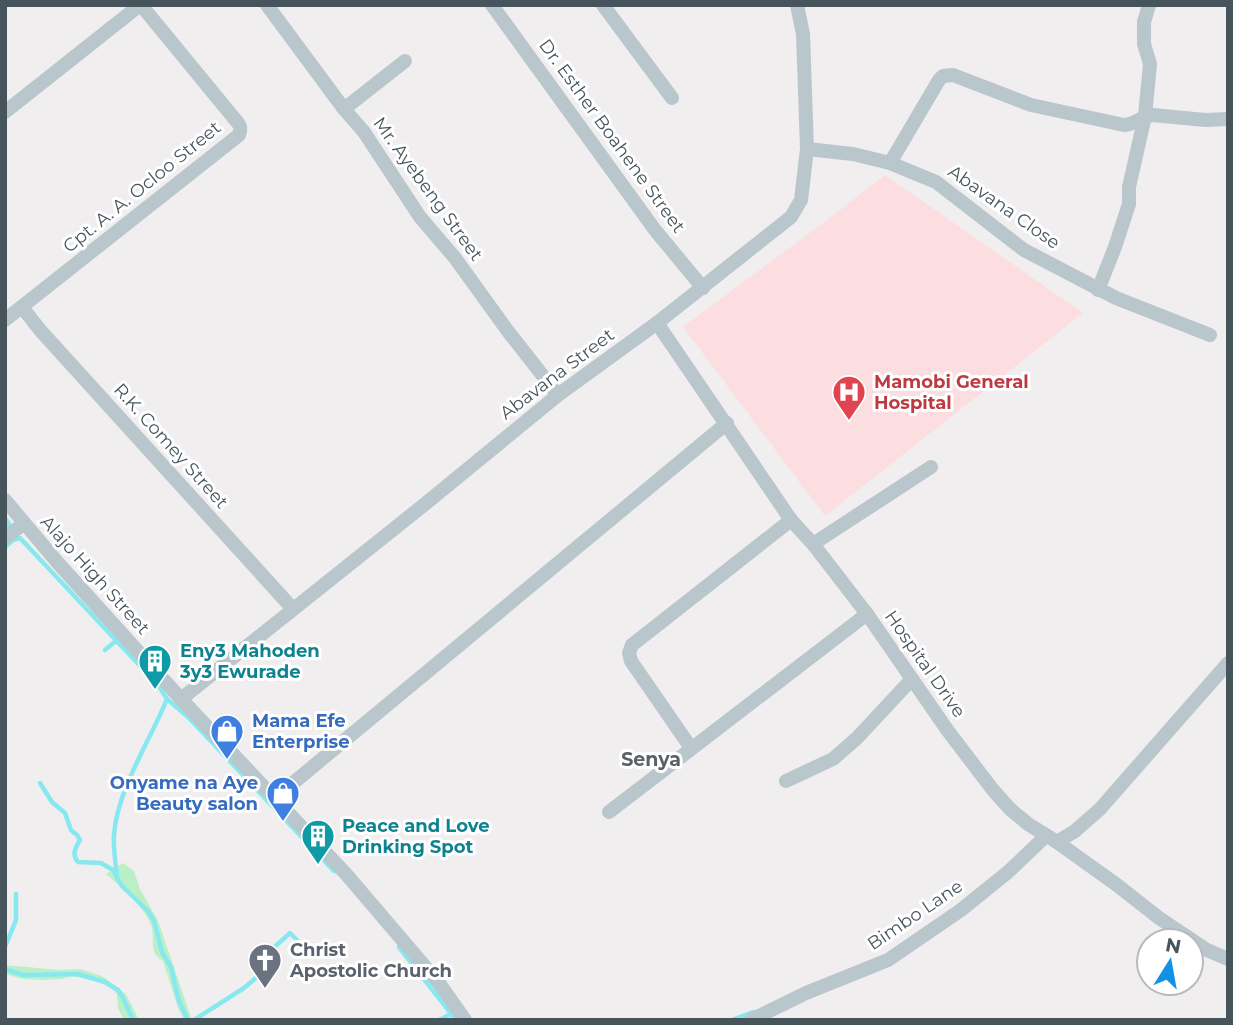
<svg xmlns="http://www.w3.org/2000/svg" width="1233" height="1025" font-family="Montserrat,sans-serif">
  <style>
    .medical { fill: #fcdee0 }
    .green { fill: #bbf0c7 }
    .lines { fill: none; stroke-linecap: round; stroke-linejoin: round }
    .stream { stroke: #87e9ef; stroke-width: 4.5 }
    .minor { stroke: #b9c6cc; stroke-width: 14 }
    .labels { text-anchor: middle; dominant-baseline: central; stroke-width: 6; stroke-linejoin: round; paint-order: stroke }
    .street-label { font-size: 18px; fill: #46555c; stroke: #fff }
    .health-label { font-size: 18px; font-weight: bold; fill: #be3a42; stroke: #fff; text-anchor: start }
    .culture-label { font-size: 18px; font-weight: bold; fill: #0d838f; stroke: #fff; text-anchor: start }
    .shop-label { font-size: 18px; font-weight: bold; fill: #366cbe; stroke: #fff; text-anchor: start }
    .worship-label { font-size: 18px; font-weight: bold; fill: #5b616d; stroke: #fff; text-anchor: start }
    .neighbourhood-label { font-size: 19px; font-weight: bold; fill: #5b6064; stroke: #fff }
  </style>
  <rect width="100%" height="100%" fill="#f1eeef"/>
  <path class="medical" d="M885 175 1083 313 825 516 683 327 831 217Z"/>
  <g class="green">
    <path d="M123 863 134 871 140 889 158 921 192 1020H184L178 1008 163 961C146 951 157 938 150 922 143 906 120 886 106 874Z"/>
    <path d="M5 965 60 970 80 969 102 976 126 994 139 1020H124L118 1008 117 994 111 988 99 982 72 976 61 979 42 980 23 979 5 974Z"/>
  </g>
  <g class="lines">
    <g class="stream">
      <path d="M5 518 10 525 9 527"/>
      <path d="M5 547 13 540 20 538 158 685 167 699C150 741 117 790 114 835 113 849 116 864 117 878"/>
      <path d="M105 650 117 640"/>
      <path d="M167 699 188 717 334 871"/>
      <path d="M40 783 52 802 65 813 71 830 77 835 80 840C76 847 71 854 78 862L101 863 113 870 122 886 148 911 154 921 162 952 171 967 179 1001 188 1020"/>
      <path d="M5 947 16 920V894"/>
      <path d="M399 947 456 1020"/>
      <path d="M5 969 23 975 78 974 105 982 118 990 123 998 133 1020"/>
      <path d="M194 1020 244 988 258 976 255 966 259 961 290 933 297 940"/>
      <path d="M439 1020 451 1014"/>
      <path d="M732 1020 753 1012"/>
    </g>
    <g class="minor">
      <path d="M267 5 344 109 364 132 420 217 455 258 507 330 558 395"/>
      <path d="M492 5 655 230 703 288"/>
      <path d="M603 5 672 98"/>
      <path d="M344 109 405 61"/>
      <path d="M5 112 140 5"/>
      <path d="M807 149 853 154 890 163 936 182 1024 250 1116 298 1210 335"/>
      <path d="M890 163 939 80 943 76 953 75 1031 105 1124 125C1134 125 1142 116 1153 115L1205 120 1228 119"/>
      <path d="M1098 290 1115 247 1129 204V187L1145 116 1150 64 1144 44V22L1149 5"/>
      <path d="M22 307 40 330 293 609"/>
      <path d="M5 320 239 135C241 130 241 127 238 123L141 5"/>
      <path d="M657 323 791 520 813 544 867 614 948 731 993 790 1010 809 1028 824 1057 842 1117 885 1159 918 1207 950 1228 959"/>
      <path d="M5 500 58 563 181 699 346 874 439 983 465 1020"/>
      <path d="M5 538 23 524"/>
      <path d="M813 544 931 467"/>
      <path d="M181 699 425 504 558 395 657 323 791 217 801 200 807 149 803 34 797 5"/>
      <path d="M691 748 631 661 629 653 632 645 791 520"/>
      <path d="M786 781 833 759 857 738 912 679"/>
      <path d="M275 798 727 423"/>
      <path d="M609 812 867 614"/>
      <path d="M1057 842 1075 831 1100 809 1228 663"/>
      <path d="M751 1020 806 993 888 960 961 910 1008 872 1046 836"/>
    </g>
  </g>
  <defs>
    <symbol id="hospital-pin" viewBox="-11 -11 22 30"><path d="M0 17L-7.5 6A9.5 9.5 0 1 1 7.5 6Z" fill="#e0444e" stroke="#fff"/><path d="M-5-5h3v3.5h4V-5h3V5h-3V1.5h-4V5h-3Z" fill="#fff"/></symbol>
    <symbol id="building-pin" viewBox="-11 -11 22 30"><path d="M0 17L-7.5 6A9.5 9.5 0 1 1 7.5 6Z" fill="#0f9aa8" stroke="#fff"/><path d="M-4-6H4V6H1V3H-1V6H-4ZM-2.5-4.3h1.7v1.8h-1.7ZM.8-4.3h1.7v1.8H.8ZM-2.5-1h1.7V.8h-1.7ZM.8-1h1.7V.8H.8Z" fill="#fff"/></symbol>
    <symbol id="shop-pin" viewBox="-11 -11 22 30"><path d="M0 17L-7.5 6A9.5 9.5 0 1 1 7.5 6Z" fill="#3f7fe0" stroke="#fff"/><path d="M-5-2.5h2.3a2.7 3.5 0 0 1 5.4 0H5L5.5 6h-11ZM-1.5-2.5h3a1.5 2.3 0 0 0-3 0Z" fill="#fff"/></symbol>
    <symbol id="church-pin" viewBox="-11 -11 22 30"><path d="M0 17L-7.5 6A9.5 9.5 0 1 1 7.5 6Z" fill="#6b7280" stroke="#fff"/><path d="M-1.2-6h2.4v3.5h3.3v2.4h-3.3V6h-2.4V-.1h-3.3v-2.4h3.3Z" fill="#fff"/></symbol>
  </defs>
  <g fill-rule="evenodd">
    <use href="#hospital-pin" x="830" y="373" width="38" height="52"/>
    <use href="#building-pin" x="136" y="642" width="38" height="52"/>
    <use href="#shop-pin" x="208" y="712" width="38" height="52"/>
    <use href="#shop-pin" x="264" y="774" width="38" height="52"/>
    <use href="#building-pin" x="299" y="817" width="38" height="52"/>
    <use href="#church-pin" x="246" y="941" width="38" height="52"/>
  </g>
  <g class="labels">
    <g class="street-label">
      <text transform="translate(612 136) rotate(54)">Dr. Esther Boahene Street</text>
      <text transform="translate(142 187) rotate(-39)">Cpt. A. A. Ocloo Street</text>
      <text transform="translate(428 189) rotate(54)">Mr. Ayebeng Street</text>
      <text transform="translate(1004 207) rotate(35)">Abavana Close</text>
      <text transform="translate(557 374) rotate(-37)">Abavana Street</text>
      <text transform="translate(171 446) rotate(48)">R.K. Comey Street</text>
      <text transform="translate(95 575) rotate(48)">Alajo High Street</text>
      <text transform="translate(925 664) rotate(55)">Hospital Drive</text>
      <text transform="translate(915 915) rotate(-34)">Bimbo Lane</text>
    </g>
    <g class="health-label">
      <text x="874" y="382">Mamobi General<tspan x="874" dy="21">Hospital</tspan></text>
    </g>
    <g class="culture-label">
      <text x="180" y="651">Eny3 Mahoden<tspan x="180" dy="21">3y3 Ewurade</tspan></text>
      <text x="342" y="826">Peace and Love<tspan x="342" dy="21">Drinking Spot</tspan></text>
    </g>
    <g class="shop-label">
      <text x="252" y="721">Mama Efe<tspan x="252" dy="21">Enterprise</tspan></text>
      <text x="258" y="783" text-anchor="end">Onyame na Aye<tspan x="258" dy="21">Beauty salon</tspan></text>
    </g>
    <g class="worship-label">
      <text x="290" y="950">Christ<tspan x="290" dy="21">Apostolic Church</tspan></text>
    </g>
    <g class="neighbourhood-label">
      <text x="651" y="759">Senya</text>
    </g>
  </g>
  <rect width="1233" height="1025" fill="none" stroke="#46555c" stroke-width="14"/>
  <g transform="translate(1170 962) rotate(11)"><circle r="33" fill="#ffffff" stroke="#b5bbbe" stroke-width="2"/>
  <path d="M0-5L12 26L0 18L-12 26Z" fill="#1391e6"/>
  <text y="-10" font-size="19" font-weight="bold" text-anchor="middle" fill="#46555c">N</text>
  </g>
</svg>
